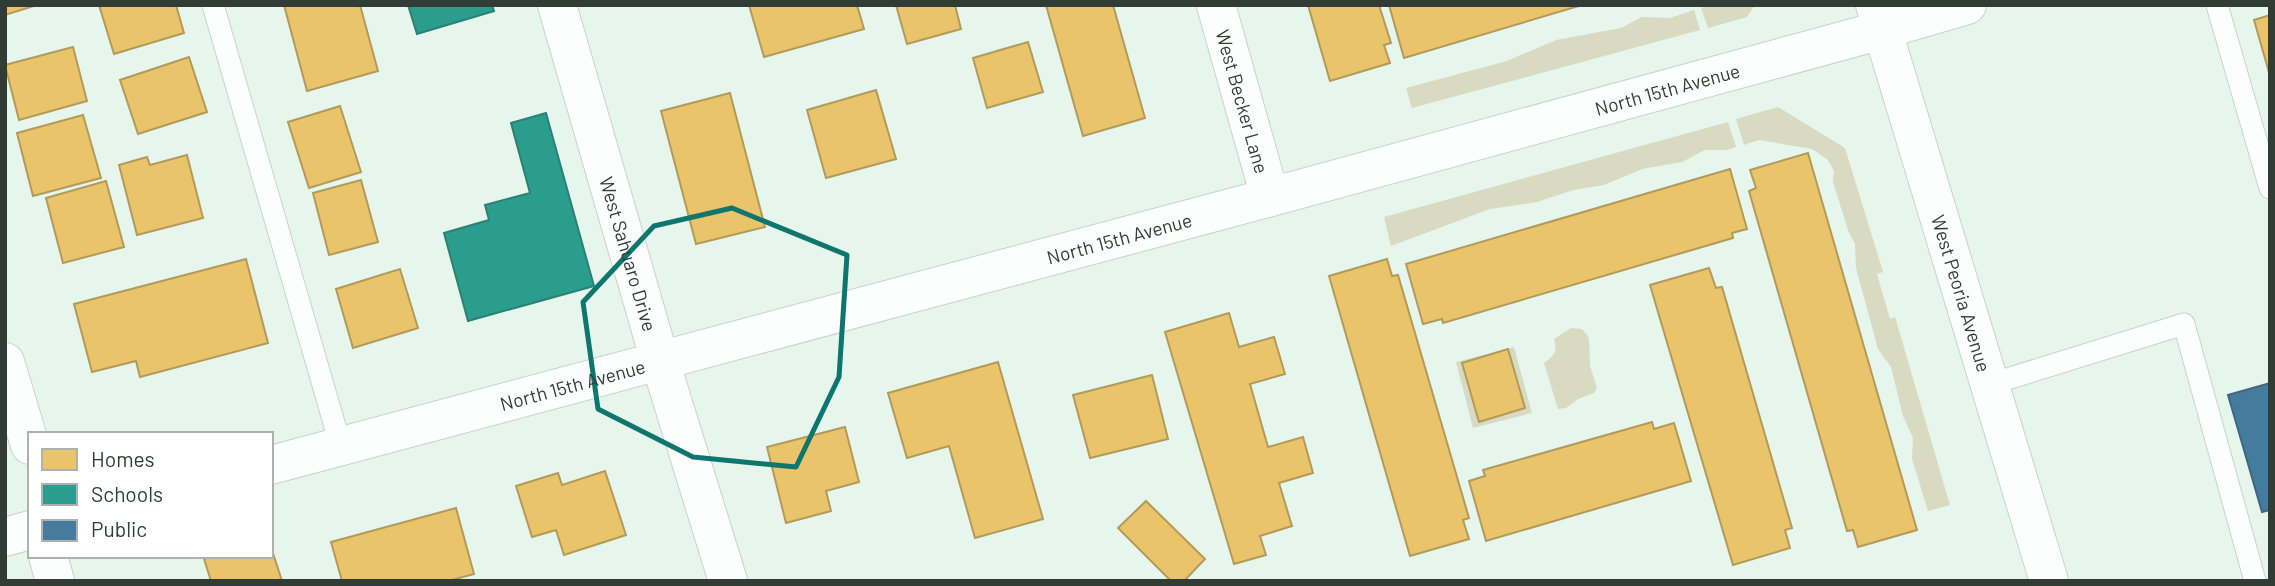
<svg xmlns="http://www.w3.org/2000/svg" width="2275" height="586" font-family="Barlow,sans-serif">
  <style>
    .green { fill: #d8dac1 }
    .homes { fill: #e9c46a; stroke: #b29b5a; stroke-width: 2 }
    .schools { fill: #2a9d8f; stroke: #2c8074; stroke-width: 2 }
    .public { fill: #457b9d; stroke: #3f687e; stroke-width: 2 }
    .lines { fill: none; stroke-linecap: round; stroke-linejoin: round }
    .service-casing { stroke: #c7d3cc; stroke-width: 23 }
    .minor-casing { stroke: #c7d3cc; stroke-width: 40 }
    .tertiary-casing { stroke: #c7d3cc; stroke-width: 40 }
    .secondary-casing { stroke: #c7d3cc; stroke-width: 40 }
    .service { stroke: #fbfefc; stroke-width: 21 }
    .minor { stroke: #fbfefc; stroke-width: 38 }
    .tertiary { stroke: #fbfefc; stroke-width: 38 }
    .secondary { stroke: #fbfefc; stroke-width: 38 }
    .marked { fill: none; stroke: #0f766e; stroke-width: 5; stroke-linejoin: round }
    .labels { text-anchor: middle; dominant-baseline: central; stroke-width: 7; stroke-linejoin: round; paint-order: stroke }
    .street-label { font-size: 19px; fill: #313c36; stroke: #fff }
  </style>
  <rect width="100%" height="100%" fill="#e6f6ed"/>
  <g class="green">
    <path d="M1710 5H1755L1747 17 1708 28 1701 8Z"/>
    <path d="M1694 10 1700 30 1412 108 1406 88 1507 61 1556 40 1621 28 1642 17 1670 18Z"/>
    <path d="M1778 107 1845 148 1883 272 1877 274 1890 319 1895 317 1950 505 1928 511 1912 459 1913 438 1903 416 1891 367 1878 349 1856 268 1855 244 1848 230 1833 182 1834 171 1828 160 1812 149 1759 140 1744 145 1736 119Z"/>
    <path d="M1728 122 1736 147 1727 150H1705L1682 162 1642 169 1604 185 1573 190 1537 202 1490 209 1391 246 1384 217Z"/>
    <path d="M1571 328 1582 329 1589 338 1590 366 1597 388 1594 393 1578 399 1566 408 1558 409 1544 363C1554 356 1558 351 1554 339Z"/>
    <path d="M1514 347 1532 413 1473 428 1456 362Z"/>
  </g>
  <g class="homes">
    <path d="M5 5H37L5 15Z"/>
    <path d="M99 5H176L184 33 114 54Z"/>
    <path d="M284 5H360L378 71 307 91Z"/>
    <path d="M749 5H857L864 29 764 57Z"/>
    <path d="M896 5H955L961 29 907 44Z"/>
    <path d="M1046 5H1113L1145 118 1083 136Z"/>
    <path d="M1308 5H1379L1391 43 1384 45 1390 63 1330 81Z"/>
    <path d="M1389 5H1582L1404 58Z"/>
    <path d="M2270 15V76L2254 20Z"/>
    <path d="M1028 42 1043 92 987 108 973 58Z"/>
    <path d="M73 47 87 101 19 120 5 65Z"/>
    <path d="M189 57 207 112 138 134 120 80Z"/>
    <path d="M876 90 896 159 826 178 807 110Z"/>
    <path d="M730 93 765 227 696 244 661 111Z"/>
    <path d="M340 106 361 172 309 188 288 122Z"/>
    <path d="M83 115 101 178 33 196 17 133Z"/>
    <path d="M1808 153 1917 530 1858 547 1853 530 1847 531 1749 191 1756 188 1750 170Z"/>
    <path d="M187 155 203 218 137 235 119 165 147 157 150 165Z"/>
    <path d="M1730 169 1747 229 1732 233 1733 238 1443 323 1442 319 1423 324 1406 264Z"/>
    <path d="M361 180 378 242 329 255 313 193Z"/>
    <path d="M106 181 124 247 63 263 46 198Z"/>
    <path d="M246 259 268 343 140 377 136 361 92 372 74 304Z"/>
    <path d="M1387 259 1392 276 1398 275 1469 518 1463 520 1469 539 1410 556 1329 276Z"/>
    <path d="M1709 268 1716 288 1722 287 1792 528 1785 530 1790 548 1733 565 1650 285Z"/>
    <path d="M400 269 418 328 353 348 336 289Z"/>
    <path d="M1229 313 1239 347 1274 337 1285 374 1250 384 1268 447 1303 437 1313 473 1279 483 1292 526 1260 536 1266 555 1234 564 1165 332Z"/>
    <path d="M1508 349 1525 408 1479 422 1462 363Z"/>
    <path d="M998 362 1043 519 975 538 949 446 907 458 888 393Z"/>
    <path d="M1152 375 1168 439 1090 458 1073 395Z"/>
    <path d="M1652 422 1654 429 1674 423 1691 481 1486 541 1469 481 1485 476 1483 470Z"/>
    <path d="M845 427 859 482 826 491 831 511 786 523 767 447Z"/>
    <path d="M605 471 626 535 564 555 556 530 532 537 516 486 558 473 562 485Z"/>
    <path d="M1146 501 1205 559 1184 581H1171L1118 528Z"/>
    <path d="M456 508 474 574 448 581H342L331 542Z"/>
    <path d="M271 547 282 581H211L204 559 213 556H271Z"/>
  </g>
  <g class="schools">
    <path d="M408 5H492L494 11 417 34Z"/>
    <path d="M546 113 594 286 468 321 444 233 489 220 485 205 530 193 511 123Z"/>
  </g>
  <path class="public" d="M2270 383V510L2262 512 2228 395Z"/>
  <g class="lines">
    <defs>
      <g id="service">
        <path d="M213 5 341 447"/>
        <path d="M2217 5 2270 188"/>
        <path d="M1991 384 2184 324 2255 581"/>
      </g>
      <g id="minor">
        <path id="s1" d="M557 5 660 361 728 581"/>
        <path id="s2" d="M1216 5 1270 197"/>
        <path d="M5 362 30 445"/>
        <path d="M48 556 55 581"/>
      </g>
      <g id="tertiary">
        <path id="s3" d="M271 465 1260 200 1882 30 1967 5"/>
        <path d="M5 537 30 530"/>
      </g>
      <g id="secondary">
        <path id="s4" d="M1875 5 2049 581"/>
      </g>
    </defs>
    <use href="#service" class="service-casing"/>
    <use href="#minor" class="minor-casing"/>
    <use href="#tertiary" class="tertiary-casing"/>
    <use href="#secondary" class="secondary-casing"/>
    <use href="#service" class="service"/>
    <use href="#minor" class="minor"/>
    <use href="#tertiary" class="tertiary"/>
    <use href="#secondary" class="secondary"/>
  </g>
  <path class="marked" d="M732 208 847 255 839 377 796 467 693 457 598 409 583 302 654 226Z"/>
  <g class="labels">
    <g class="street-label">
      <text stroke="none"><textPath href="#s3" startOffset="1446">North 15th Avenue</textPath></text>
      <text stroke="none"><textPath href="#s2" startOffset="100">West Becker Lane</textPath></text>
      <text stroke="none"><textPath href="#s3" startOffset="878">North 15th Avenue</textPath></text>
      <text stroke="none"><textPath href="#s1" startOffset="259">West Sahuaro Drive</textPath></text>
      <text stroke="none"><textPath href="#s4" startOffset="301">West Peoria Avenue</textPath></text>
      <text stroke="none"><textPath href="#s3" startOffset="312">North 15th Avenue</textPath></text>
    </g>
  </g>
  <rect width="2275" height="586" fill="none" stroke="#313c36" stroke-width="14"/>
  <rect x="28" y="432" width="245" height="126" fill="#ffffff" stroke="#adb1af" stroke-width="2"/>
  <rect x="42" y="449" width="35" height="21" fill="#e9c46a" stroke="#adb1af" stroke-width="2"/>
  <text x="91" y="467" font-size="21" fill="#313c36">Homes</text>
  <rect x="42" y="484" width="35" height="21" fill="#2a9d8f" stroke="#adb1af" stroke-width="2"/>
  <text x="91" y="502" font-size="21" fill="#313c36">Schools</text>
  <rect x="42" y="520" width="35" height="21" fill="#457b9d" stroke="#adb1af" stroke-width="2"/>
  <text x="91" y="537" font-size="21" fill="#313c36">Public</text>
</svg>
